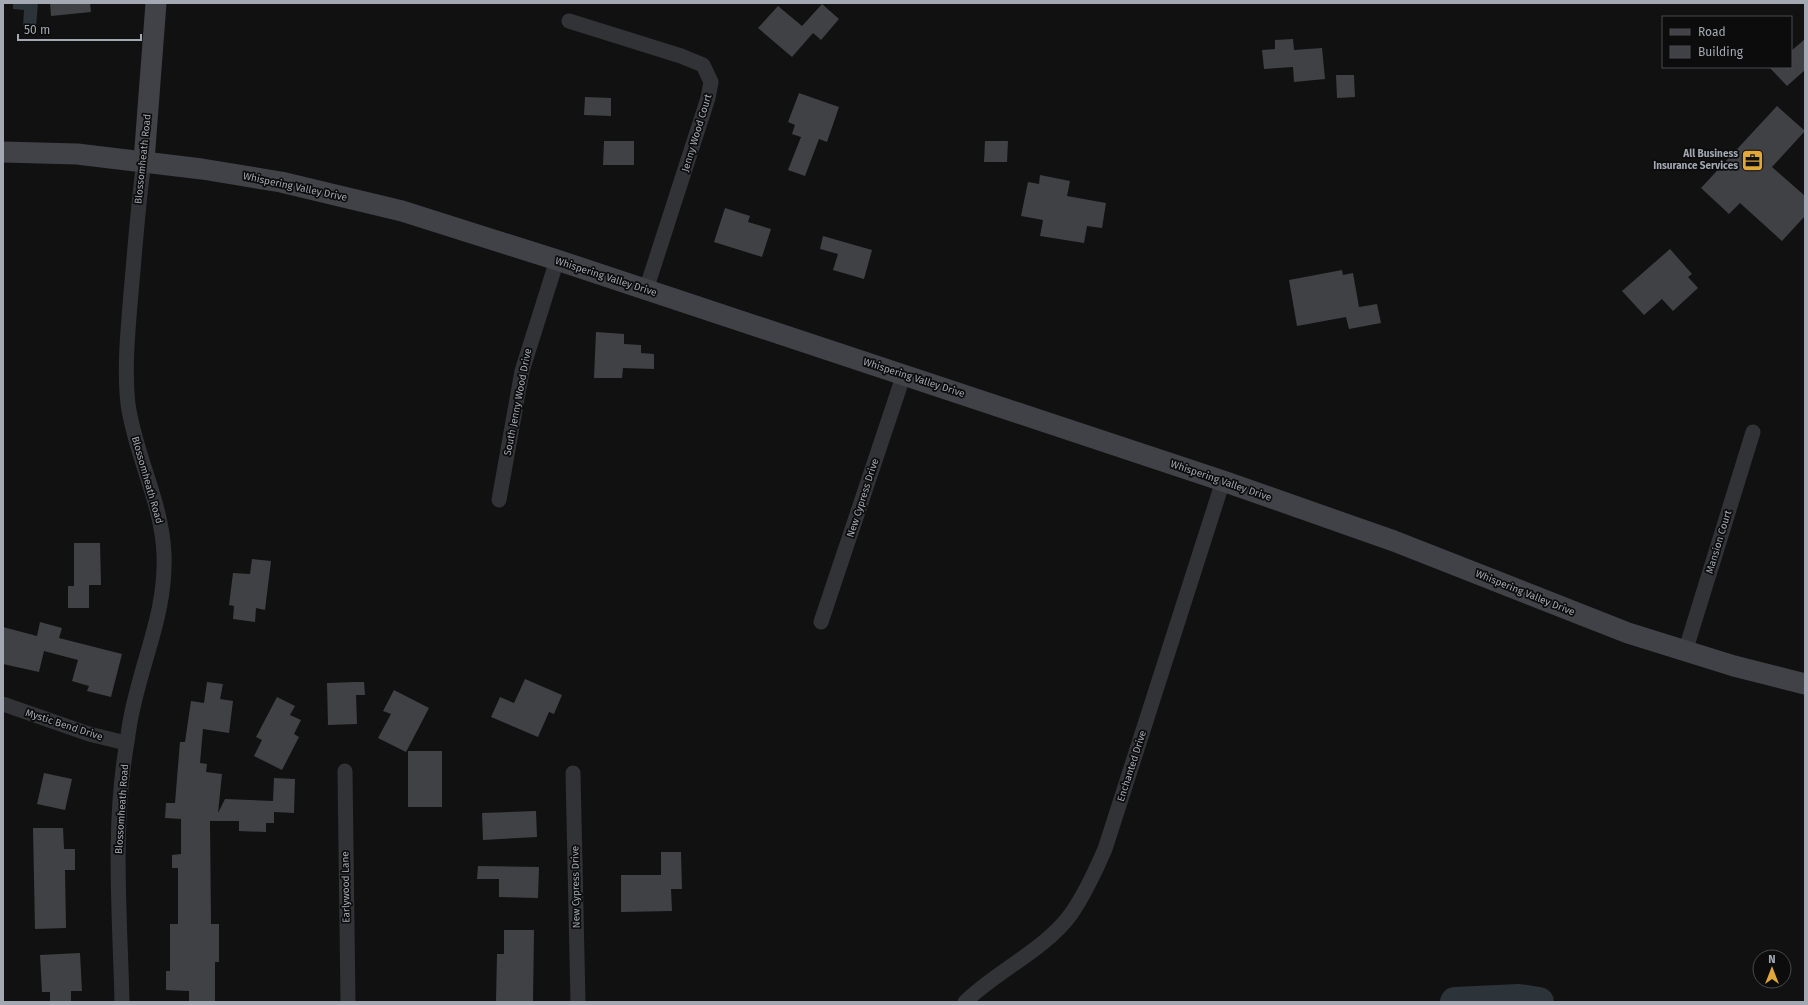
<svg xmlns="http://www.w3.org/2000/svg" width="1808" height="1005" font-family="'Fira Sans',sans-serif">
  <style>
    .water { fill: #2c343a }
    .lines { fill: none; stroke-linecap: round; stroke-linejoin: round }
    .river { stroke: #2c343a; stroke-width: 30 }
    .building { fill: #404145 }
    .street { stroke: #323337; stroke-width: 15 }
    .secondary { stroke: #414247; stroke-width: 21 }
    .labels { text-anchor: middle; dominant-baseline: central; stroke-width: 3.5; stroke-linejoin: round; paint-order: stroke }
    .street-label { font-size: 10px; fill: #a3a8b2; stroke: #0c0c0d }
    .poi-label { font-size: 10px; font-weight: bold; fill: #a3a8b2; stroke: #0c0c0d; text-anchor: end }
  </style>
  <rect width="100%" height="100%" fill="#111112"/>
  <path class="water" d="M13 3H38L36 27 23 26 24 10 13 9Z"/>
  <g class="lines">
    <path class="river" d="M1455 1002 1519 999 1539 1002"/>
  </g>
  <g class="building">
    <path d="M50 3H90L91 12 51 16Z"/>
    <path d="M822 4 839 19 821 40 813 33 792 57 758 28 778 6 802 26Z"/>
    <path d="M1293 39 1294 50 1322 48 1325 79 1294 82 1293 67 1264 69 1262 50 1275 49V40Z"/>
    <path d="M1805 39V70L1787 86 1769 67H1791V51Z"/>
    <path d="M1336 75H1354L1355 97 1337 98Z"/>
    <path d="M799 93 839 107 827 142 819 139 805 176 788 170 801 137 792 134 795 125 788 122Z"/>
    <path d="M585 97 611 98V116L584 115Z"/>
    <path d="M1777 106 1805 131 1772 167 1805 196V216L1782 241 1740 203 1729 214 1701 188Z"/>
    <path d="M604 141H634V165H603Z"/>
    <path d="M985 141H1008L1007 162H984Z"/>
    <path d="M1040 175 1070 181 1067 196 1106 203 1102 228 1087 226 1084 243 1040 236 1043 220 1021 216 1028 182 1039 184Z"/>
    <path d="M725 208 750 216 748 222 771 229 762 257 714 242Z"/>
    <path d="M823 236 872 250 864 279 833 270 838 254 820 249Z"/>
    <path d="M1670 249 1692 274 1688 277 1698 288 1673 311 1662 299 1644 315 1622 291Z"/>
    <path d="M1342 270 1343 275 1353 273 1359 307 1377 304 1381 323 1349 329 1346 317 1297 326 1289 280Z"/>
    <path d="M596 332 624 334V344L641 345V353L654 354V369L623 368 622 378H594Z"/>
    <path d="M74 543H100L101 585H89V608H68V586H74Z"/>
    <path d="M252 559 271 561 265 610 256 608 255 622 233 619 234 606 229 605 233 573 250 574Z"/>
    <path d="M40 622 62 628 59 638 122 654 111 697 87 691 89 686 72 681 78 660 44 651 39 672 3 664V627L37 636Z"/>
    <path d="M525 679 562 695 554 714 549 712 538 737 491 717 500 697 514 703Z"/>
    <path d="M207 682 223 684 220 699 233 701 229 733 203 729 200 763 207 764 206 772 222 774 218 813 225 799 273 801 274 778 295 779 294 813 274 812V823H266V832L239 831V821H210L211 924H219V962H215V1002H189V991L166 990V971H170V924H178V868H172V855L181 854V819L165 818 166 803H175L180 742H185L191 701 204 703Z"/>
    <path d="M355 682H364L365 695H356L357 724 328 725 327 683Z"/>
    <path d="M394 690 429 708 406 752 378 738 391 714 383 711Z"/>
    <path d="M277 697 295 706 290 715 301 720 294 734 299 737 282 770 254 756 262 740 256 737Z"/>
    <rect x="408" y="751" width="34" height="56"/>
    <path d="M44 773 72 779 65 810 37 804Z"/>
    <path d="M536 811 537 837 483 840 482 813Z"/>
    <path d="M33 828H63L64 849H75V870H65L66 928 35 929Z"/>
    <path d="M661 852H681L682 889H671L672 911 621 912V875H661Z"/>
    <path d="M478 866 539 867 538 898 499 897V879H477Z"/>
    <path d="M504 930H534L533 1002H496L497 954H504Z"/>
    <path d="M80 953 82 991H71V1002H50V992H42L40 955Z"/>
  </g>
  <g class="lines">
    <g class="street">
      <path d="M569 21 681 56 703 65 711 82 708 98 646 290"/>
      <path d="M499 500 522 371 557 260"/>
      <path d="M821 622 904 374"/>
      <path d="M1685 652 1753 432"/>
      <path d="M3 704 89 734 126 743"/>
      <path d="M345 771 348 1002"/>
      <path d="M573 773 578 1002"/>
      <path d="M122 1002C120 916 112 827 127 742 129 726 132 710 136 695 148 646 166 606 164 554 162 502 135 455 128 404 124 368 128 330 131 293 135 249 138 205 144 161"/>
      <path d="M965 1002C996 971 1045 950 1071 914 1085 894 1095 872 1105 849L1223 481"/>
    </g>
    <g class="secondary">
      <path d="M3 152 77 154 202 169 281 182 402 211 557 260 1223 481 1394 541 1628 633 1734 666 1805 684"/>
      <path d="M144 161 156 3"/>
    </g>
  </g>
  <defs>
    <symbol id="office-square" viewBox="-11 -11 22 22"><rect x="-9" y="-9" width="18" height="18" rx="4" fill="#e2a739" stroke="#0c0c0d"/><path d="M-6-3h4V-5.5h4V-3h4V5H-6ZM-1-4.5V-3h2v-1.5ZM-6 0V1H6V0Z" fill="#111"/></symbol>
  </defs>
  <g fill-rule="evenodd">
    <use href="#office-square" x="1740" y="148" width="25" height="25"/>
  </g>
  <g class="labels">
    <g class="street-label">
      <text transform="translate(697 133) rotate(-73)">Jenny Wood Court</text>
      <text transform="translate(143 159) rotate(-84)">Blossomheath Road</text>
      <text transform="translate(295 187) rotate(12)">Whispering Valley Drive</text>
      <text transform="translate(606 277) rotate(18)">Whispering Valley Drive</text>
      <text transform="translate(914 378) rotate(18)">Whispering Valley Drive</text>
      <text transform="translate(518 402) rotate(-79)">South Jenny Wood Drive</text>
      <text transform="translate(147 480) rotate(74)">Blossomheath Road</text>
      <text transform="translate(1221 481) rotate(19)">Whispering Valley Drive</text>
      <text transform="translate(863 498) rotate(-72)">New Cypress Drive</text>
      <text transform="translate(1719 542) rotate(-73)">Mansion Court</text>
      <text transform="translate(1525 593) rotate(22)">Whispering Valley Drive</text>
      <text transform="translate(64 725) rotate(18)">Mystic Bend Drive</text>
      <text transform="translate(1132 766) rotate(-72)">Enchanted Drive</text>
      <text transform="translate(122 809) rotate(-86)">Blossomheath Road</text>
      <text transform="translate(346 887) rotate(-91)">Earlywood Lane</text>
      <text transform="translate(576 887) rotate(-91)">New Cypress Drive</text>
    </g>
    <g class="poi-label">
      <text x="1738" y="154">All Business<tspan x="1738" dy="12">Insurance Services</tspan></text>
    </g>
  </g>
  <rect width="1808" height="1005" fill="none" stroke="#a3a8b2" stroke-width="8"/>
  <rect x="1662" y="16" width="130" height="52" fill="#0c0c0d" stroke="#484a4f"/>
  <rect x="1670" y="29" width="20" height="6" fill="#414247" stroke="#484a4f"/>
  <text x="1698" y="36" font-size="12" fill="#a3a8b2">Road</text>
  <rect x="1670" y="46" width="20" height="12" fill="#404145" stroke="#484a4f"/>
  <text x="1698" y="56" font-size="12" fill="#a3a8b2">Building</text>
  <g transform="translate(1772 969)"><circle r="19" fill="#0c0c0d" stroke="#484a4f"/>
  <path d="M0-3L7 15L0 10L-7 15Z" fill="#e2a739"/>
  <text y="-6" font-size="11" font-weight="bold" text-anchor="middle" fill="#a3a8b2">N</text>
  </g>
  <path d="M18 34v6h123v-6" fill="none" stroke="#a3a8b2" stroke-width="2"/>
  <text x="24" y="34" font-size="12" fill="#a3a8b2" stroke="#0c0c0d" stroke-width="3" paint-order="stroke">50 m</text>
</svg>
